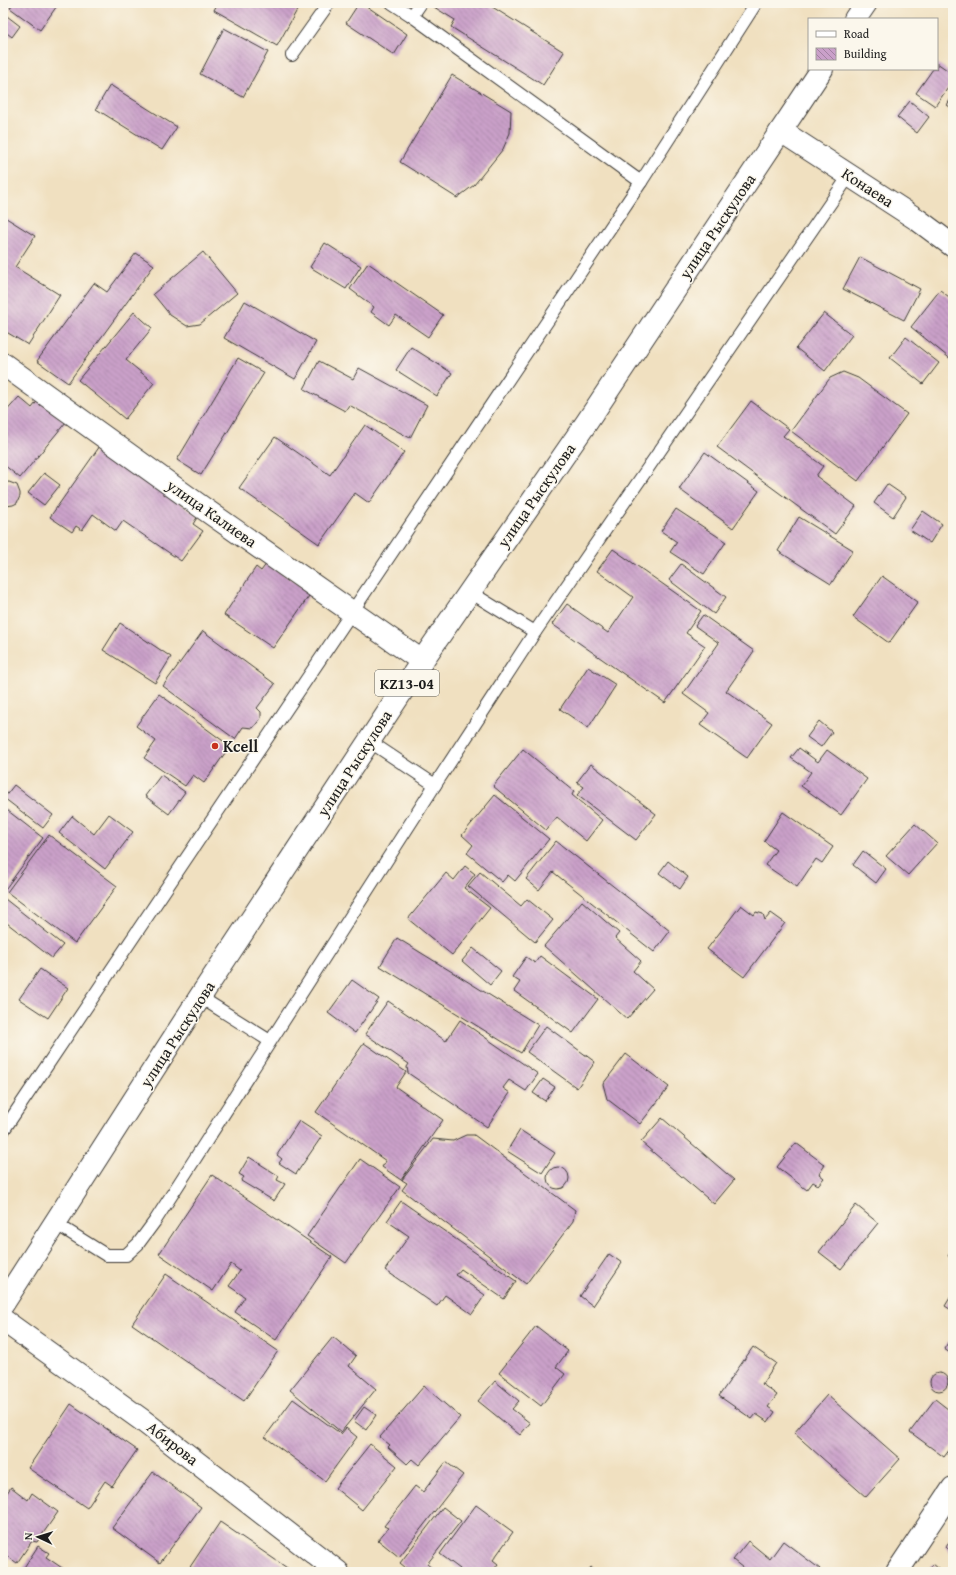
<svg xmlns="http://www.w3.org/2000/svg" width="956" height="1575" font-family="'Gentium Book Plus',serif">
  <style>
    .building { fill: url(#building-back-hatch) }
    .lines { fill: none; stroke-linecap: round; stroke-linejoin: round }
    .lane-casing { stroke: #3c3935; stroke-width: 14 }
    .street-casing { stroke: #3c3935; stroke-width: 24 }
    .secondary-casing { stroke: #3c3935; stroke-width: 24 }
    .primary-casing { stroke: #3c3935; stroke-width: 24 }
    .lane { stroke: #fff; stroke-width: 12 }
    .street { stroke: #fff; stroke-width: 22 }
    .secondary { stroke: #fff; stroke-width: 22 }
    .primary { stroke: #fff; stroke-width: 22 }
    .poi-dot { fill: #c8321e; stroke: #fbf7ec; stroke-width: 1.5 }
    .labels { text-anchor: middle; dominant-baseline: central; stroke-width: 3; stroke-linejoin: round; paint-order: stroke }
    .shield { fill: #fbf7ec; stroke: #5f5e5a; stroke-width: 1 }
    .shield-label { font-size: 15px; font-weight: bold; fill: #1c1c1c }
    .street-label { font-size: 16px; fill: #1c1c1c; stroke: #fbf7ec }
    .poi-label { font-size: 16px; font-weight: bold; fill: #1c1c1c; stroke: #fbf7ec; text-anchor: start }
  </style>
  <defs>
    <pattern id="building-back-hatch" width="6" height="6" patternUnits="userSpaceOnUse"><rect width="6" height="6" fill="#caa0c9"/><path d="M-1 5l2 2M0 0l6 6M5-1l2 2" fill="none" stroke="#a382a2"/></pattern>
  </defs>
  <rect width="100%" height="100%" fill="#fbf7ec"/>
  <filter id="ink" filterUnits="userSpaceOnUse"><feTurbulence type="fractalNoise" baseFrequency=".025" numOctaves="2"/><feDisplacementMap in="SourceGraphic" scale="8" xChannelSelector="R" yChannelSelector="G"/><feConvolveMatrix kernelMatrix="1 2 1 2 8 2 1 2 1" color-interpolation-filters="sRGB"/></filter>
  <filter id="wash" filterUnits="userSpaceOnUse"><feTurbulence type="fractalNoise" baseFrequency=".012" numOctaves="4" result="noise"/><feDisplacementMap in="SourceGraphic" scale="16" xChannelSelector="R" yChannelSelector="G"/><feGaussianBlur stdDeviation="0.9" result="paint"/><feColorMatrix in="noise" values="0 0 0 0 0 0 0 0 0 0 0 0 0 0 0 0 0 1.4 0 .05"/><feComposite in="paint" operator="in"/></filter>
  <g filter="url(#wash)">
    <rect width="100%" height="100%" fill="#f0e0c0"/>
    <g id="blocks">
      <g class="building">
        <path d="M13 3H59L40 30 10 8Z"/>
        <path d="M218 3H301L277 46 214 10Z"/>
        <path d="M359 3H362L407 34 394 55 346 23Z"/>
        <path d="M437 3H486L564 52 543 85 451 27 455 20 434 7Z"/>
        <path d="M3 13 20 26 12 37 3 30Z"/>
        <path d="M224 28 268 52 243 97 200 74Z"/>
        <path d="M937 63 953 74V81L935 106 916 93 933 69H937Z"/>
        <path d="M452 75 511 111 510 133 503 149 474 185 457 198 400 162Z"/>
        <path d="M110 85 177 127 162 150 96 109Z"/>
        <path d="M953 95V109L947 105Z"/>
        <path d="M910 101 929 117 917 133 897 117Z"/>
        <path d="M3 216 35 236 15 267 60 295 28 345 3 330Z"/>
        <path d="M325 243 361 266 346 289 310 267Z"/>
        <path d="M203 252 237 293 200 324 187 326 170 315 153 294Z"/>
        <path d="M136 253 154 265 68 383 37 361 94 283 107 292Z"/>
        <path d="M860 257 920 289 904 320 843 289Z"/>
        <path d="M368 263 443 315 428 337 396 315 389 325 371 312 374 307 350 289Z"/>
        <path d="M940 290 953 300V361L911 327Z"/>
        <path d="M245 301 316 342 295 379 224 338Z"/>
        <path d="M134 312 152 328 126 360 154 383 125 419 78 380Z"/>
        <path d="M824 313 852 335 825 371 796 348Z"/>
        <path d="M906 337 939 363 923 384 890 358Z"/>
        <path d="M411 347 452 373 437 396 396 370Z"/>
        <path d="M238 358 264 373 201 475 177 460Z"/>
        <path d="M319 361 353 379 359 368 427 405 410 438 349 405 345 411 304 389Z"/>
        <path d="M843 372 858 378 907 414 858 481 791 431 830 378Z"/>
        <path d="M19 397 32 408 39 399 66 422 20 478 3 464V415Z"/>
        <path d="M751 401 789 429 783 436 823 466 816 476 856 506 835 534 717 447Z"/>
        <path d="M365 425 404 452 369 503 355 493 319 544 239 488 275 437 330 475Z"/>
        <path d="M100 446 198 516 193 524 203 531 181 561 123 521 116 531 93 514 82 530 76 526 72 532 50 517Z"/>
        <path d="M705 452 759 491 733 528 679 489Z"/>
        <path d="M44 473 60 485 44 505 28 493Z"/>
        <path d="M9 482 17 485 20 493V496L17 503 13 505 6 506 3 505V483Z"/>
        <path d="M887 484 906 497 893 517 874 503Z"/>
        <path d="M676 509 726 542 704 574 670 552 677 542 661 531Z"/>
        <path d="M923 511 942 524 930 543 910 530Z"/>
        <path d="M799 517 853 550 831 584 778 551Z"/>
        <path d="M613 549 701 611 686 633 705 646 665 703 552 624 567 604 608 633 633 597 597 571Z"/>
        <path d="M267 563 311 593 273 648 224 615 256 567 261 571Z"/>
        <path d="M681 564 726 597 714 614 669 580Z"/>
        <path d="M882 576 918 602 889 643 853 617Z"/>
        <path d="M703 615 754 651 726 691 772 723 747 758 700 725 709 713 683 694 719 643 695 626Z"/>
        <path d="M120 623 171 657 155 683 103 650Z"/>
        <path d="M203 631 275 684 257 708 261 712V718L253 728 243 727 235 739 163 686Z"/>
        <path d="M588 667 616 685 588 728 560 709Z"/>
        <path d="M159 694 230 746 204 783 193 775 185 786 144 758 156 741 136 726Z"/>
        <path d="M819 721 832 732 821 747 807 737Z"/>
        <path d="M799 748 818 762 827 750 867 779 841 815 801 786 811 772 791 758Z"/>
        <path d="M523 749 574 791 572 795 602 820 586 841 557 817 546 830 493 786Z"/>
        <path d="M591 764 656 814 636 840 577 795 584 787 577 782Z"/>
        <path d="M161 775 185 792 169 814 145 796Z"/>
        <path d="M14 785 53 815 43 828 4 798Z"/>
        <path d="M495 795 549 839 515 881 508 875 502 882 467 853 473 845 462 835Z"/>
        <path d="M3 807 43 838 3 892Z"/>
        <path d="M783 812 833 847 822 863 816 859 797 887 765 865 776 850 764 841Z"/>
        <path d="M109 814 133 832 105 869 59 833 72 816 94 834Z"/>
        <path d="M915 824 937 843 908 875 886 856Z"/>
        <path d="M49 835 117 886 75 943 7 892Z"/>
        <path d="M556 841 670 931 654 952 553 872 539 890 526 879Z"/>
        <path d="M863 851 886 869 876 883 853 865Z"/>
        <path d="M668 861 688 877 680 889 659 873Z"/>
        <path d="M465 866 475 874 464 888 490 908 452 955 408 919 446 873 454 880Z"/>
        <path d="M480 872 521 906 527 899 553 920 535 942 468 886Z"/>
        <path d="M5 899 63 945 52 958 3 920V902Z"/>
        <path d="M582 901 619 933 615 938 641 961 633 971 653 989 627 1019 544 946Z"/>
        <path d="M741 905 754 915 756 912 763 914 765 920 771 913 785 923 744 977 707 949Z"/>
        <path d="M397 938 538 1025 521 1053 380 966Z"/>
        <path d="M473 948 501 971 490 985 462 961Z"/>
        <path d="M540 956 598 999 573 1033 514 991 520 982 512 977 526 957 535 963Z"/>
        <path d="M40 969 68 988 48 1018 19 999Z"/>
        <path d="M352 980 379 999 355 1033 328 1013Z"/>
        <path d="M388 1001 446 1041 460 1020 538 1074 526 1091 509 1080 503 1088 510 1093 487 1127 408 1073 407 1067 409 1064 365 1034Z"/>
        <path d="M546 1026 595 1062 577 1088 527 1052Z"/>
        <path d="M364 1043 406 1072 396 1087 443 1120 401 1180 382 1167 386 1161 316 1112Z"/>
        <path d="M626 1054 669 1087 640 1124 607 1099 603 1084Z"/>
        <path d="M543 1079 555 1087 545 1101 533 1093Z"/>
        <path d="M662 1118 734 1180 714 1204 641 1142Z"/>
        <path d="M299 1121 322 1136 296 1174 279 1163 282 1159 277 1155Z"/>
        <path d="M520 1130 555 1153 542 1173 507 1151Z"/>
        <path d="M466 1135H474L575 1210 573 1221 526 1284 402 1190 407 1183 402 1180 433 1139 453 1141Z"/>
        <path d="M796 1143 825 1165 819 1174 824 1178 818 1185 813 1182 807 1190 777 1167Z"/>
        <path d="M249 1157 279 1176 277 1180 285 1184 274 1201 241 1181 244 1177 239 1174Z"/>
        <path d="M360 1159 400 1187 346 1263 307 1236Z"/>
        <circle cx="558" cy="1178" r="11"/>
        <path d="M212 1175 332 1257 276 1340 235 1312 245 1297 229 1286 240 1271 231 1264 213 1291 159 1254Z"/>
        <path d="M401 1201 516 1281 504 1299 461 1269 456 1275 485 1295 472 1314 445 1295 437 1306 385 1270 409 1236 387 1221Z"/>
        <path d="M856 1205 878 1223 841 1269 819 1252Z"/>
        <path d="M953 1248V1259L948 1256Z"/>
        <path d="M609 1254 622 1263 593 1306 580 1296Z"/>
        <path d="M166 1274 278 1351 244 1401 132 1324Z"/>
        <path d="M953 1293V1311L945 1306Z"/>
        <path d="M536 1326 568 1351 556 1367 565 1374 541 1406 499 1373Z"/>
        <path d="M953 1335V1355L944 1349Z"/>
        <path d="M333 1337 356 1356 349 1366 376 1389 341 1432 290 1390Z"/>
        <path d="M753 1347 776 1363 762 1384 777 1395 768 1407 775 1412 768 1422 756 1414 752 1419 719 1396Z"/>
        <circle cx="939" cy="1382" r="9"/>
        <path d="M495 1381 519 1401 512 1409 530 1423 520 1435 478 1401Z"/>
        <path d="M424 1386 460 1417 419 1465 412 1459 407 1464 388 1447 390 1445 380 1437Z"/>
        <path d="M827 1395 900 1459 866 1497 794 1433Z"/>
        <path d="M293 1399 341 1434 346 1428 357 1437 325 1481 265 1437Z"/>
        <path d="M935 1399 953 1413V1445L944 1457 910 1432Z"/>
        <path d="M71 1404 137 1450 112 1486 105 1481 87 1508 28 1468Z"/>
        <path d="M364 1407 376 1415 366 1430 354 1421Z"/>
        <path d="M370 1444 397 1466 362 1510 335 1488Z"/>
        <path d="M446 1462 463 1475 399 1557 378 1540 388 1528 384 1526 415 1486 423 1492Z"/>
        <path d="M153 1472 201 1507 160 1563 112 1528Z"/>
        <path d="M11 1487 28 1500 32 1493 58 1512 37 1542 32 1541 17 1563 3 1553V1499Z"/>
        <path d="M476 1505 513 1532 493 1560 498 1564 492 1572H459L460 1569 440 1554Z"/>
        <path d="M443 1507 461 1521 427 1564 437 1572H411L400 1563Z"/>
        <path d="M220 1522 293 1572H256L251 1569 249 1572H198L190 1567Z"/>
        <path d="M953 1537V1554L945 1547Z"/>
        <path d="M748 1541 770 1559 783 1541 820 1569 818 1572H748L733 1560Z"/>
        <path d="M38 1546 49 1553 46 1557 68 1572H21Z"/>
        <path d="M933 1564 943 1572H927Z"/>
        <path d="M591 1567 597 1572H587Z"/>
      </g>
    </g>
  </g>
  <g filter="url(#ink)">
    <use href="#blocks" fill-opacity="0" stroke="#3c3935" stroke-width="1"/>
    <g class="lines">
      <defs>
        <g id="lane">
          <path d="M392 3 412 16"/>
          <path d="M421 3 412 16 641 182 756 3"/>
          <path d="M292 55 329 3"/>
          <path d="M470 592 535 632"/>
          <path d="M369 741 435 785"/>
          <path d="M200 997 270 1041"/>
          <path d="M3 1131 641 182"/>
          <path d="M55 1223 106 1255H126L138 1244 155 1221 435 785 535 632 849 176"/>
        </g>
        <g id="street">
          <path d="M3 364 203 508 422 661"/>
          <path d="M897 1572 953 1488"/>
        </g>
        <g id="secondary">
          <path d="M781 131 918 220 953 246"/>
          <path d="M3 1320 142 1420 338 1572"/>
        </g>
        <g id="primary">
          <path d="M855 19 866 3"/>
          <path d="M3 1304 200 997 422 661 587 422 822 69"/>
        </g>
      </defs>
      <use href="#lane" class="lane-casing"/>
      <use href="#street" class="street-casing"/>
      <use href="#secondary" class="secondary-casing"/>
      <use href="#primary" class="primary-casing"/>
      <use href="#lane" class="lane"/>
      <use href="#street" class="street"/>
      <use href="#secondary" class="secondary"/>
      <use href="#primary" class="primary"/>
    </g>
  </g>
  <circle class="poi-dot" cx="215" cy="746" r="4"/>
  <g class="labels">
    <rect class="shield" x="375" y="670" width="64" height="26" rx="3"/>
    <g class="shield-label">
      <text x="407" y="683">KZ13-04</text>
    </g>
    <g class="street-label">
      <text transform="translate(868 187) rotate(33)">Конаева</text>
      <text transform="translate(717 226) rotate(-56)">улица Рыскулова</text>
      <text transform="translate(536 495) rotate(-55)">улица Рыскулова</text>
      <text transform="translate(212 513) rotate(35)">улица Калиева</text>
      <text transform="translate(354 763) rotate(-57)">улица Рыскулова</text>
      <text transform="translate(177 1034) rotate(-57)">улица Рыскулова</text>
      <text transform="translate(173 1443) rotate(38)">Абирова</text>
    </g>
    <g class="poi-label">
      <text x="223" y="746">Kcell</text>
    </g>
  </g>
  <rect width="956" height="1575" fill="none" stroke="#fbf7ec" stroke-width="16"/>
  <rect x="808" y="18" width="130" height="52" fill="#fbf7ec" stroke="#a29f99"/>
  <rect x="816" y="31" width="20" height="6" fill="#ffffff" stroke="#a29f99"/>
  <text x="844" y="38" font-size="12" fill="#1c1c1c">Road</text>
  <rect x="816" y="48" width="20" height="12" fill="url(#building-back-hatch)" stroke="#a29f99"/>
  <text x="844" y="58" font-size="12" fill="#1c1c1c">Building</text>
  <g transform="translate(38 1537) rotate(274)" stroke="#fbf7ec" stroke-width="3" paint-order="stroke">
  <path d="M0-3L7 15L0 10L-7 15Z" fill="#1c1c1c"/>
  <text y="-6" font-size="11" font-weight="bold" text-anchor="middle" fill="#1c1c1c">N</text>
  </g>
</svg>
